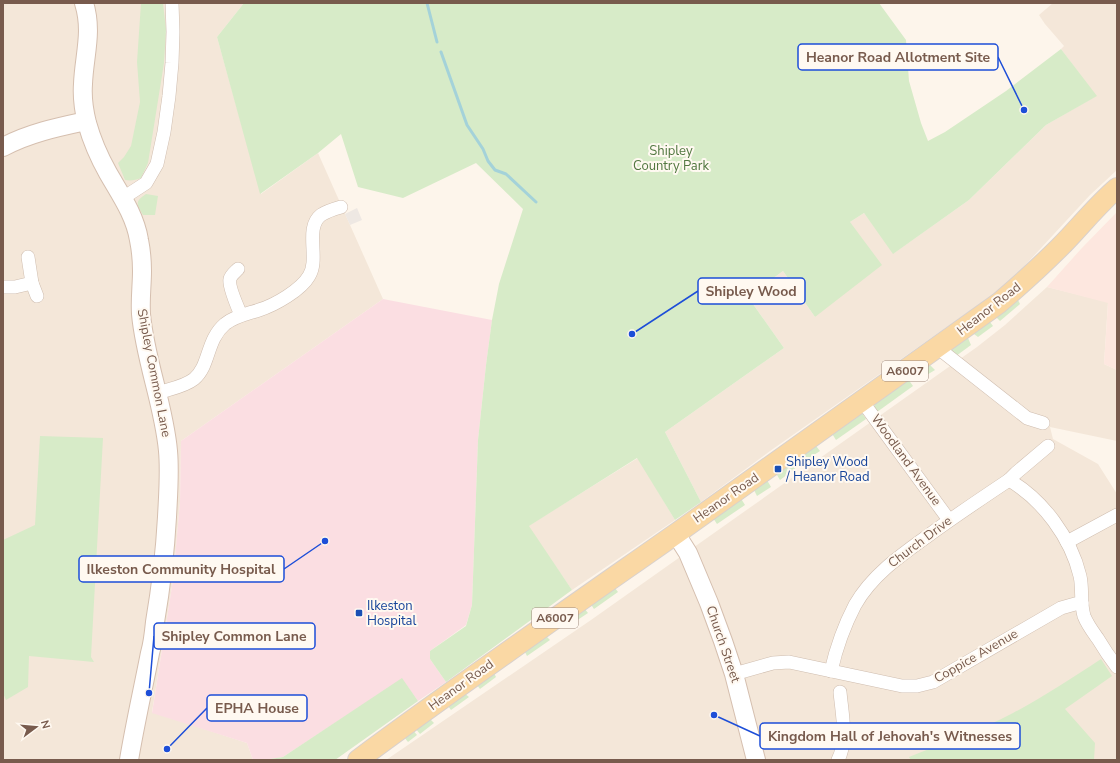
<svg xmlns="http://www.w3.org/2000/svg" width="1120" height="763" font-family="'Nunito Sans',sans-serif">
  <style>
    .residential { fill: #f4e7d9 }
    .commercial { fill: #fde7df }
    .industrial { fill: #eee8e3 }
    .medical { fill: #fbdee2 }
    .green { fill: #d7ebc8 }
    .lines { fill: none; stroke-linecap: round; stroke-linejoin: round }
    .stream { stroke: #a4d2d9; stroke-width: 3 }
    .street-casing { stroke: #cfbdaf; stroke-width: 14 }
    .secondary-casing { stroke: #d5bfaf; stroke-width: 20 }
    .primary-casing { stroke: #d9d1cd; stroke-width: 22 }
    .street { stroke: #fff; stroke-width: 13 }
    .secondary { stroke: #fff; stroke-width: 18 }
    .primary { stroke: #fad8a4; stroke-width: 20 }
    .transit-dot { fill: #1a4fb4; stroke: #fff9f1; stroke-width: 1.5 }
    .labels { text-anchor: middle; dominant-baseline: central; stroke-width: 4; stroke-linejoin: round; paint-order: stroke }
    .shield { fill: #fff9f1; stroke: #a08a7e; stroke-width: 1 }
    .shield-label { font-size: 12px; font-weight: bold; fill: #785b4d }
    .park-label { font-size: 13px; fill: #527841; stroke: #fff9f1 }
    .street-label { font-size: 13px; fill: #785b4d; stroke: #fff9f1 }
    .transit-label { font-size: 13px; fill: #164399; stroke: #fff9f1; text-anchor: start }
    .leader { fill: none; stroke: #1d4ed8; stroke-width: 1.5 }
    .callout-dot { fill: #1d4ed8; stroke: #fff9f1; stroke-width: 1.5 }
    .callout { fill: #fff9f1; stroke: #1d4ed8; stroke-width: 1.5 }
    .callout-label { font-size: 14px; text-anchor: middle; font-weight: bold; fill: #785b4d }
  </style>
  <rect width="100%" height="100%" fill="#fdf5eb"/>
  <g class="residential">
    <path d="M3 3H244L217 37 261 194 318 153 383 299 181 441 180 502 173 580 152 712 247 743 253 760H3Z"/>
    <path d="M1053 3H1117V170L1090 195 1018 273 998 291 770 451 701 502 665 432 784 348 748 297 783 271 815 317 850 222 864 213 894 253 969 200 1046 125 1096 96 1061 49 1064 46 1045 24 1039 15Z"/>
    <path d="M1047 287 1108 302 1104 364 1117 370V441L1050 427 1053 439 1098 464 1117 494V760H386L591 620 977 347 1005 325Z"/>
    <path d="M638 458 675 520 572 590 528 526Z"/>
  </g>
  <path class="commercial" d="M1117 212V370L1104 364 1108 303 1047 287 1081 249Z"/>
  <path class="industrial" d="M357 208 362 220 350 225 345 214Z"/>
  <path class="medical" d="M383 299 492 320 486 365 478 440 472 605 466 625 430 651V659L446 682 418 701 402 679 283 757 264 760H253L247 743 152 713 173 580 180 502 181 441Z"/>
  <g class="green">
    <path d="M141 3H163L166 30 164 63 148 163 141 178C136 180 131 181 125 180L118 163 124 157 131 146 140 102 137 62Z"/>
    <path d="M244 3H879L906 40 909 81 921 123 928 141 945 132 1006 91 1061 49 1097 96 1046 125 969 200 893 254 864 213 850 222 882 265 815 317 783 271 748 297 784 348 665 432 701 502 675 520 637 458 529 526 572 590 446 682 430 659V651L466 626 472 605 478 440 486 365 492 320 499 284 523 209 476 163 403 198 358 187 341 134 318 153 260 194 217 37Z"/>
    <path d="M146 194 158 196 155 215H143C137 204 134 202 146 194Z"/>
    <path d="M1016 299 1018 300 1020 304 1000 321 995 316Z"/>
    <path d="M990 322 993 326 978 337 974 334 975 331Z"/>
    <path d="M965 338H968L971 345 956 356 950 351 952 347Z"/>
    <path d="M930 365 935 370 925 376 921 370Z"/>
    <path d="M908 379 913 386 877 412 874 408 875 403Z"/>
    <path d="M862 413 866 419 836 440 831 432Z"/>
    <path d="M40 436 103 438 91 657 94 662 29 656 28 687 6 700 3 693V540L35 525Z"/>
    <path d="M816 446 820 451 803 462 799 455Z"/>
    <path d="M790 461 795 469 780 480 777 475 786 468 784 465Z"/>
    <path d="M767 480 771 487 757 496 754 490Z"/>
    <path d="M740 497 745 505 717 524 713 518Z"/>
    <path d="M615 588 618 592 594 609 592 606 591 601Z"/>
    <path d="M584 608 588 613 573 623 570 619Z"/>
    <path d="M545 635 550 640 527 656 525 652Z"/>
    <path d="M1101 659 1112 676 1065 709 1095 743 1094 760H911L909 757C944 743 979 731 1013 713 1043 697 1072 678 1101 659Z"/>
    <path d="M494 673 496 677 480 689 477 685Z"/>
    <path d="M402 678 418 701 335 760H264L283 757Z"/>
    <path d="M464 693 469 697 451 710 448 706Z"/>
    <path d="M429 718 434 723 420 734 415 728Z"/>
    <path d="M412 729 417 735 408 742 404 737Z"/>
  </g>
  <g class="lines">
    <g class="stream">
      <path d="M427 3 437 42"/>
      <path d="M441 52 467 125 483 149 488 161 495 170 506 174 536 202"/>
    </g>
    <defs>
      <g id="street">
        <path d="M123 198 146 183 157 164 164 132 169 96 172 63 173 32 172 3"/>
        <path d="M28 257 32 283 37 296"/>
        <path d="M238 269C235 272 231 275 230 279 228 286 238 308 241 315"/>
        <path d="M3 287H15L32 283"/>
        <path d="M938 348 1027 418 1043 423"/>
        <path d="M157 393C169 389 184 387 194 379 210 366 206 340 225 324 235 316 247 314 259 310 275 305 301 290 309 276 320 259 304 228 321 215 327 211 334 209 341 207"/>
        <path d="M862 401 949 520"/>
        <path d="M1009 480C1043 500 1071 538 1080 576 1083 589 1080 603 1084 616 1087 624 1093 632 1098 639 1104 649 1110 658 1117 667"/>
        <path d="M1067 542 1117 515"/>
        <path d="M831 671C836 649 844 626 855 605 872 575 901 555 929 535 955 516 982 498 1009 480L1016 473 1048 446"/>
        <path d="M734 674 773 663 789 662 902 686H917L933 682 1061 608 1075 604 1082 603"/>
        <path d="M838 760C848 740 842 714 840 692"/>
      </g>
      <g id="secondary">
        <path d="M84 3C93 32 84 56 83 84 82 97 84 111 87 123 92 141 99 157 108 173 120 194 135 215 139 240 141 250 142 260 142 271 142 285 140 299 141 314 145 360 164 405 168 451 170 473 168 496 167 517 165 553 161 587 155 622 154 632 153 643 150 653 143 689 135 724 129 760"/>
        <path d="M3 147C29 133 58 127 86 121"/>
        <path d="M676 534 688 553 709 603 723 641 734 674 756 760"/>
      </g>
      <path id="primary" d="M358 760C463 682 570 608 677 533 785 457 892 380 999 303 1020 285 1040 267 1060 247 1079 228 1096 206 1117 188"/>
    </defs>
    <use href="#street" class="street-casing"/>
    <use href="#secondary" class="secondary-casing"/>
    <use href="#primary" class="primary-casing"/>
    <use href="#street" class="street"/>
    <use href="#secondary" class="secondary"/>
    <use href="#primary" class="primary"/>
  </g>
  <g class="transit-dot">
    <rect x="774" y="465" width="8" height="8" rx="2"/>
    <rect x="355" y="609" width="8" height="8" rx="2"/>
  </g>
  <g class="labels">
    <g class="shield">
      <rect x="882" y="361" width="46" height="20" rx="3"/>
      <rect x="532" y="608" width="46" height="20" rx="3"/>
    </g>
    <g class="shield-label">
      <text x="905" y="371">A6007</text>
      <text x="555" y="618">A6007</text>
    </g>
    <g class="park-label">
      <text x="671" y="151">Shipley<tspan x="671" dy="15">Country Park</tspan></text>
    </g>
    <g class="street-label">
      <text transform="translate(989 309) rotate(-38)">Heanor Road</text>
      <text transform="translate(154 373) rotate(79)">Shipley Common Lane</text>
      <text transform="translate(906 460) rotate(54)">Woodland Avenue</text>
      <text transform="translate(726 498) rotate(-35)">Heanor Road</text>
      <text transform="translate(920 542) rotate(-37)">Church Drive</text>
      <text transform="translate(723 644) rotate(71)">Church Street</text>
      <text transform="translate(976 656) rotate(-30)">Coppice Avenue</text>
      <text transform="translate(461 685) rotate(-36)">Heanor Road</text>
    </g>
    <g class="transit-label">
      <text x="786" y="462">Shipley Wood<tspan x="786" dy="15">/ Heanor Road</tspan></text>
      <text x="367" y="606">Ilkeston<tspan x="367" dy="15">Hospital</tspan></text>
    </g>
  </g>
  <path class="leader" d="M1024 110L998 57M632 334L698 291M325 541L284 569M149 693L154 636M167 749L207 708M714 715L760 736"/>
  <g class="callout-dot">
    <circle cx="1024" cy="110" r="4"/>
    <circle cx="632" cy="334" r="4"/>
    <circle cx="325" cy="541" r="4"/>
    <circle cx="149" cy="693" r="4"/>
    <circle cx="167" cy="749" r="4"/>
    <circle cx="714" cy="715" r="4"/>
  </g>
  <g class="callout">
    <rect x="798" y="44" width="200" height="26" rx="4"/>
    <rect x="698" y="278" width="107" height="26" rx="4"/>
    <rect x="79" y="556" width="205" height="26" rx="4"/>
    <rect x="154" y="623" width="161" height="26" rx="4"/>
    <rect x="207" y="695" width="100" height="26" rx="4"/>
    <rect x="760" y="723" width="260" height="26" rx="4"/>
  </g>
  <g class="callout-label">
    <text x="898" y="62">Heanor Road Allotment Site</text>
    <text x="751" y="296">Shipley Wood</text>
    <text x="181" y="574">Ilkeston Community Hospital</text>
    <text x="234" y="641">Shipley Common Lane</text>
    <text x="257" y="713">EPHA House</text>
    <text x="890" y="741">Kingdom Hall of Jehovah's Witnesses</text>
  </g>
  <rect width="1120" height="763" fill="none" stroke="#785b4d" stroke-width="8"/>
  <g transform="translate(36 727) rotate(74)" stroke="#fff9f1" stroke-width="3" paint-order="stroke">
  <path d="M0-3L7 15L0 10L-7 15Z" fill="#785b4d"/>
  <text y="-6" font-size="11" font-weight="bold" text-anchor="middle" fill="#785b4d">N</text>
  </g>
</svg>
